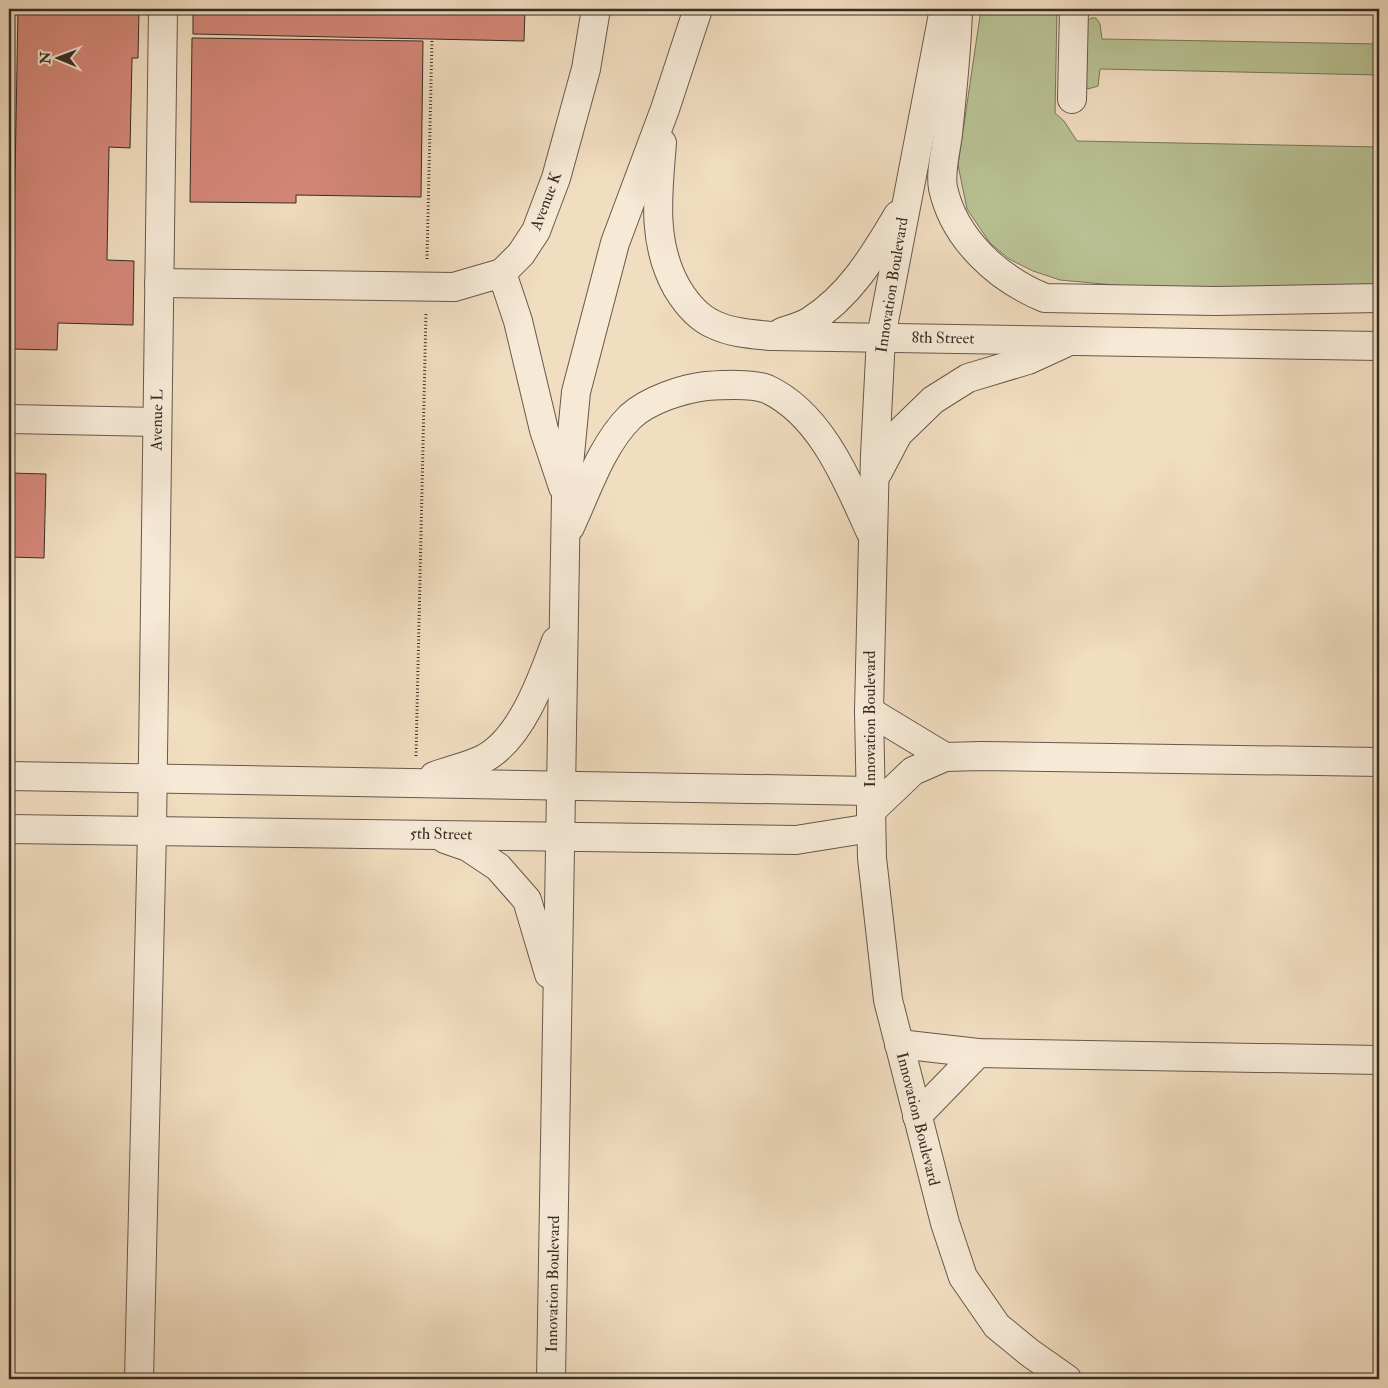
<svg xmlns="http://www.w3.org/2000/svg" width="1388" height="1388" font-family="'IM FELL Double Pica',serif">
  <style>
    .green { fill: #b8c193; stroke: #78775c }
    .building { fill: #d58879; stroke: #372d25 }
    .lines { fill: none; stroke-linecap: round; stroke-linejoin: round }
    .minor-casing { stroke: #66594c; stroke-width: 30 }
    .path { stroke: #372d25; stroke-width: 3; stroke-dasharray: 1 2.5; stroke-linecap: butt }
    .minor { stroke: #f6e9d6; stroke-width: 28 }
    .labels { text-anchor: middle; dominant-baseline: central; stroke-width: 4; stroke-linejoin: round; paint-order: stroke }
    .street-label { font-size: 16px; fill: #372d25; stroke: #f6e9d6 }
  </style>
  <rect width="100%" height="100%" fill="#f1ddc0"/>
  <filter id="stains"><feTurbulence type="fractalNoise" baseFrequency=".004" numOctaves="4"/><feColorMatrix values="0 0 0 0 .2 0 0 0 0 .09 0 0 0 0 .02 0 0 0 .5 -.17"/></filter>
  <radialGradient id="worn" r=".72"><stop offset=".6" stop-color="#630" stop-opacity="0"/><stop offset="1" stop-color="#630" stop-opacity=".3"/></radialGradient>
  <g class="green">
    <path d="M981 9H1057L1055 113 1064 121 1077 141 1379 147V287H1136L1060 280 1033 271 1009 259 990 243 967 209 958 165Z"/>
    <path d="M1091 18H1096L1100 24 1102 39 1379 44V75L1100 69 1098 86 1088 89 1085 85 1086 22Z"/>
  </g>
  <g class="building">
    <path d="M18 9H139L138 58H132L130 148 109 147 107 260 134 261 133 325 58 323 57 350 12 349Z"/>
    <path d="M193 9H525L524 41 193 34Z"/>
    <path d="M192 38 423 41 421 197 296 195V203L190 202Z"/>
    <path d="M9 473 46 474 44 558 9 557Z"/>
  </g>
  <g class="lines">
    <defs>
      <g id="minor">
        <path d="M944 9 881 337 875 455 869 711 872 858 888 1000 945 1223 963 1277 997 1326 1030 1353 1067 1379"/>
        <path d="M958 9C957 51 952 93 948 134 946 150 940 172 943 188 954 239 998 279 1045 298L1215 301 1379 298"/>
        <path d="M1072 99 1074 9"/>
        <path d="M662 143C658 193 651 242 677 288 686 303 698 318 715 325 732 333 752 334 771 336L1379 346"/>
        <path d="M159 283 454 287 502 273"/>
        <path d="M782 332C791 329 802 326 810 321 851 295 874 255 898 215"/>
        <path d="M9 419 157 422"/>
        <path d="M878 472 898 434 933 400 968 378 1028 360 1063 344"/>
        <path d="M563 487 544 430 518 321 502 273 521 254 536 231 556 178 586 69 596 9"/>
        <path d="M570 527C587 491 601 446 630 417 648 400 682 389 706 386 722 385 752 383 767 389 821 414 847 480 870 531"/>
        <path d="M869 711 945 757"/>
        <path d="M9 776 870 791"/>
        <path d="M434 776C450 770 470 766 485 758 522 737 542 679 556 641"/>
        <path d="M871 811 913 771 945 757 981 756 1379 762"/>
        <path d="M9 829 796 840 871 828"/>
        <path d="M445 839 468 847 498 867 527 900 549 974"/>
        <path d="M899 1044 978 1053 1379 1060"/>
        <path d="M917 1116 978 1053"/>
        <path d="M139 1379 152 831 163 9"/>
        <path d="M551 1379 566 496 576 392 615 243 665 109 698 9"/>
      </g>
    </defs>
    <use href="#minor" class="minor-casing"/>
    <g class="path">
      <path d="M427 259 432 39"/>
      <path d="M416 756 426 312"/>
    </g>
    <use href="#minor" class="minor"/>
  </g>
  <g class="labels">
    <g class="street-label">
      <text transform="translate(546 201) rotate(-69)">Avenue K</text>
      <text transform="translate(892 285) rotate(-81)">Innovation Boulevard</text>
      <text transform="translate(943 338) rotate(1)">8th Street</text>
      <text transform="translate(157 420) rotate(-89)">Avenue L</text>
      <text transform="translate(870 719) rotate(-90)">Innovation Boulevard</text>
      <text transform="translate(441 834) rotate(1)">5th Street</text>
      <text transform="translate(918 1119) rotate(76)">Innovation Boulevard</text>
      <text transform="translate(553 1284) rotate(-89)">Innovation Boulevard</text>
    </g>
  </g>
  <rect width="1388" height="1388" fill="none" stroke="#f1ddc0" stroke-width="30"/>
  <rect x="10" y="10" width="1368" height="1368" fill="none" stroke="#372d25" stroke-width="2.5"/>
  <rect x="15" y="15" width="1358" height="1358" fill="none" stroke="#372d25"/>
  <g transform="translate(58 58) rotate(271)" stroke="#f6e9d6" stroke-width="4" paint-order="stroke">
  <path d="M0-4L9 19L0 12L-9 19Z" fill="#372d25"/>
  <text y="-8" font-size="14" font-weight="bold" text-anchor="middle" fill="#372d25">N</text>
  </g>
  <rect width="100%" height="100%" filter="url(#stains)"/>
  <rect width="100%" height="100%" fill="url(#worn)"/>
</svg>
